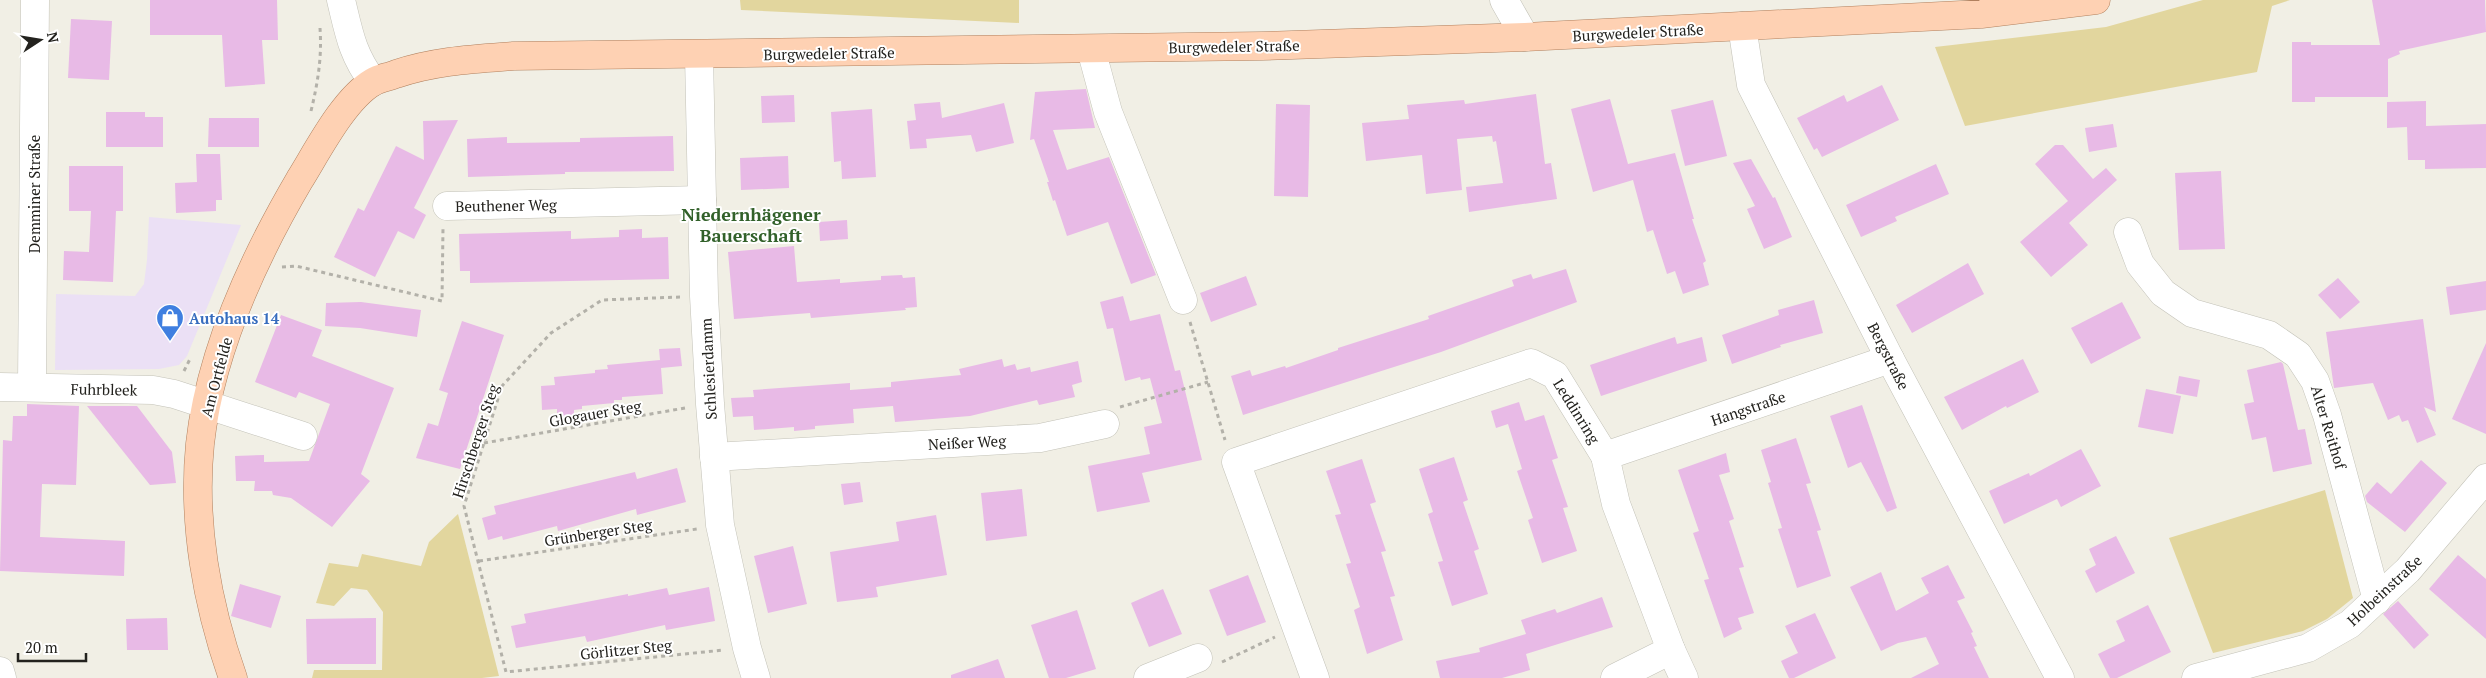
<svg xmlns="http://www.w3.org/2000/svg" width="2486" height="678" font-family="'PT Serif',serif">
  <style>
    .commercial { fill: #ebe0f5 }
    .green { fill: #e2d69e }
    .building { fill: #e8bae6 }
    .lines { fill: none; stroke-linecap: round; stroke-linejoin: round }
    .minor-casing { stroke: #c3c2b8; stroke-width: 29 }
    .major-casing { stroke: #b1805e; stroke-width: 29 }
    .path { stroke: #b3b1a9; stroke-width: 3; stroke-dasharray: 4 4; stroke-linecap: butt }
    .minor { stroke: #fff; stroke-width: 28 }
    .major { stroke: #fed1b3; stroke-width: 28 }
    .labels { text-anchor: middle; dominant-baseline: central; stroke-width: 4; stroke-linejoin: round; paint-order: stroke }
    .street-label { font-size: 15px; fill: #23221e; stroke: #fff }
    .shop-label { font-size: 15px; font-weight: bold; fill: #366cbe; stroke: #fff; text-anchor: start }
    .quarter-label { font-size: 18px; font-weight: bold; fill: #32612a; stroke: #fff }
  </style>
  <rect width="100%" height="100%" fill="#f1efe5"/>
  <path class="commercial" d="M149 217 241 225 187 356 179 365 159 369 55 370 56 294 135 296 144 284 147 260Z"/>
  <g class="green">
    <path d="M740 0H1019V23L741 10Z"/>
    <path d="M2203 0H2290L2272 6 2257 72 1965 126 1935 47 2106 27Z"/>
    <path d="M2325 490 2353 598 2327 619 2303 631 2213 653 2169 538Z"/>
    <path d="M458 514 499 676 482 678H312L314 670H382L383 612 367 590 351 588 334 606 316 603 329 563 358 567 362 554 421 566 429 542Z"/>
  </g>
  <g class="building">
    <path d="M150 0H277L278 40H262L265 84 225 87 222 35H150Z"/>
    <path d="M2372 0H2485L2486 32 2399 51 2400 54 2388 59V97H2315V102H2292V42H2311V45H2380Z"/>
    <path d="M71 19 112 21 109 80 68 78Z"/>
    <path d="M1882 85 1899 120 1822 157 1817 148 1814 150 1797 118 1844 95 1847 102Z"/>
    <path d="M1086 89 1095 128 1053 130 1067 170 1109 157 1156 275 1131 284 1108 222 1067 236 1055 200 1053 201 1047 182H1049L1034 139 1030 140 1035 92Z"/>
    <path d="M1536 94 1545 164 1551 163 1557 199 1469 212 1466 187 1503 183 1496 141 1493 142 1492 136 1457 139 1462 190 1426 194 1422 155 1366 161 1362 123 1409 119 1407 105 1464 100 1465 104Z"/>
    <path d="M794 95 795 122 762 123 761 96Z"/>
    <path d="M1610 99 1628 164 1675 153 1694 219H1692L1706 261 1703 263 1709 285 1683 294 1675 271 1667 274 1653 230 1647 232 1633 180 1593 192 1571 109Z"/>
    <path d="M1713 100 1727 156 1685 166 1671 110Z"/>
    <path d="M2426 101V126L2486 124V168L2425 169V160H2408L2407 127 2387 128V102Z"/>
    <path d="M940 102 942 118 1004 103 1014 143 976 152 971 135 926 139 927 148 910 149 907 121 916 120 914 104Z"/>
    <path d="M1276 104 1310 105 1308 197 1274 196Z"/>
    <path d="M872 109 876 177 842 179 841 161 834 162 831 112Z"/>
    <path d="M106 112H145V117H163V147H106Z"/>
    <path d="M209 118H259V147H208Z"/>
    <path d="M458 120 414 208 426 215 414 239 398 231 375 277 334 257 358 208 364 211 396 146 424 160 423 121Z"/>
    <path d="M2113 124 2117 147 2089 152 2085 128Z"/>
    <path d="M673 136 674 171 565 172V174L468 177 467 139 507 137V143L580 142V138Z"/>
    <path d="M2055 145H2063L2093 179 2106 168 2117 180 2069 223 2088 245 2051 277 2020 242 2068 201 2035 164Z"/>
    <path d="M196 154H220L222 200H216V211L176 213 175 183 197 182Z"/>
    <path d="M788 156 789 188 741 190 740 158Z"/>
    <path d="M1751 159 1773 198 1775 197 1792 237 1764 249 1747 209 1755 206 1733 163Z"/>
    <path d="M1936 164 1949 194 1895 217 1897 221 1861 237 1846 205Z"/>
    <path d="M69 166H123V211H116L113 282 63 280 64 251 89 252 91 211H69Z"/>
    <path d="M2221 171 2225 249 2179 250 2175 173Z"/>
    <path d="M847 220 848 239 820 241 819 222Z"/>
    <path d="M642 229V238L668 237 669 279 470 283V271H460L459 234 571 231V239L619 237V230Z"/>
    <path d="M794 246 797 282 840 279V283L881 280V276L902 275 903 278 915 277 917 307 905 308 906 310 811 318 810 313 734 319 728 252Z"/>
    <path d="M1968 263 1984 294 1912 333 1896 305Z"/>
    <path d="M1566 269 1577 302 1441 352 1243 415 1231 376 1250 370 1252 376 1285 366 1286 368 1338 350V348L1429 319 1428 316 1514 286 1512 280 1531 274 1533 279Z"/>
    <path d="M1246 276 1257 305 1211 322 1200 293Z"/>
    <path d="M2338 278 2360 302 2340 319 2318 295Z"/>
    <path d="M2486 281V310L2450 315 2446 287Z"/>
    <path d="M1123 296 1130 321 1160 314 1175 371 1180 370 1202 460 1142 473 1150 502 1097 512 1088 466 1150 454 1144 427 1162 423 1150 378 1141 380 1140 377 1125 381 1113 328 1107 329 1100 302Z"/>
    <path d="M1814 300 1823 333 1780 345 1781 347 1732 364 1722 335 1779 315 1778 310Z"/>
    <path d="M361 302 421 310 417 337 360 328 325 326 326 303Z"/>
    <path d="M2122 302 2141 338 2091 364 2071 328Z"/>
    <path d="M281 315 322 330 312 356 394 388 361 474 370 481 332 527 291 498 273 495 272 491H254L255 481H236L235 456 264 455V462L309 461 330 404 299 392 296 398 255 382Z"/>
    <path d="M2423 319 2436 412 2424 407 2436 435 2417 443 2408 420 2402 422 2399 415 2388 420 2373 383 2334 388 2326 332Z"/>
    <path d="M462 321 504 335 460 469 416 458 428 423 438 426 448 393 439 390Z"/>
    <path d="M1675 337 1677 344 1702 337 1707 361 1601 396 1590 365Z"/>
    <path d="M2486 343V434L2452 419Z"/>
    <path d="M680 348 682 366 661 368 663 394 622 397V400H614V403L582 406V409L574 410V415L557 417V409L542 410 541 386 555 385 554 377 595 373V370L608 369 607 365 660 360 659 349Z"/>
    <path d="M1002 359 1004 367 1015 364 1017 370 1030 367 1031 372 1078 361 1082 382 1072 385 1075 397 1039 405 1037 400 970 416 895 422 893 406 853 409 854 423 815 426V429L794 431V427L754 430 753 416 733 417 731 398 754 397 753 390 850 383V390L891 387V382L961 375 959 369Z"/>
    <path d="M2023 359 2039 392 2007 408 2006 406 1962 430 1944 397Z"/>
    <path d="M2281 362 2283 364 2298 430 2305 429 2312 464 2273 472 2266 437 2252 440 2244 404 2254 402 2247 370Z"/>
    <path d="M2179 376 2200 380 2197 397 2176 393Z"/>
    <path d="M2146 389 2181 396 2173 434 2138 427Z"/>
    <path d="M1519 402 1525 421 1544 415 1558 458 1552 460 1568 507 1563 508 1577 551 1542 563 1528 520 1533 518 1517 471 1522 469 1508 424 1496 428 1491 411Z"/>
    <path d="M27 404 79 406 76 485 42 484 40 537 125 541 124 576 0 571 3 440 12 441 13 416H27Z"/>
    <path d="M1862 405 1897 508 1887 512 1861 462 1848 468 1830 416Z"/>
    <path d="M87 406H137L172 452 176 483 150 485Z"/>
    <path d="M1796 438 1811 483 1806 484 1821 530 1817 531 1831 576 1797 588 1778 529 1782 528 1768 483 1771 482 1761 450Z"/>
    <path d="M2081 449 2101 486 2061 507 2057 499 2004 524 1989 491 2029 473 2030 476Z"/>
    <path d="M1726 453 1730 472 1719 475 1734 519 1729 521 1744 567 1739 568 1754 613 1738 618 1742 629 1724 638 1704 580 1709 579 1693 533 1699 531 1678 470Z"/>
    <path d="M1454 457 1468 500 1463 502 1479 549 1474 551 1488 594 1452 606 1438 562 1443 561 1428 514 1433 512 1419 469Z"/>
    <path d="M1362 459 1376 502 1370 504 1386 551 1381 552 1395 596 1390 597 1403 640 1367 654 1354 610 1360 607 1346 564 1351 563 1335 515 1341 514 1326 471Z"/>
    <path d="M2421 460 2447 483 2405 532 2367 502 2365 496 2377 482 2391 494Z"/>
    <path d="M677 468 686 502 637 515 636 509 558 531 557 526 503 540 502 536 488 540 482 518 496 514 494 506 635 472 637 479Z"/>
    <path d="M860 482 863 502 844 505 841 484Z"/>
    <path d="M1022 489 1027 536 986 541 981 493Z"/>
    <path d="M936 515 947 575 876 587 878 597 837 602 830 552 899 541 896 522Z"/>
    <path d="M2116 536 2135 573 2096 593 2085 571 2096 565 2089 549Z"/>
    <path d="M793 546 807 604 768 613 754 556Z"/>
    <path d="M2458 555 2486 579V639L2429 589Z"/>
    <path d="M1948 565 1965 598 1957 601 1973 632 1971 633 1977 646 1974 647 1989 678H1911L1939 664 1926 637 1898 643 1881 651 1850 587 1881 572 1896 611 1929 593 1921 578Z"/>
    <path d="M1248 575 1266 622 1227 636 1209 590Z"/>
    <path d="M240 584 281 596 271 628 231 616Z"/>
    <path d="M709 587 715 621 666 630 665 625 587 642 585 636 516 648 511 626 526 623 524 614 628 594V596L667 588 669 595Z"/>
    <path d="M1163 589 1182 634 1149 647 1131 603Z"/>
    <path d="M1602 597 1613 627 1526 654 1530 670 1502 678H1440L1436 661 1480 652 1479 648 1526 634 1521 620 1555 609 1557 613Z"/>
    <path d="M2398 601 2429 635 2414 649 2383 614Z"/>
    <path d="M2148 605 2171 652 2117 678H2110L2098 654 2125 641 2116 621Z"/>
    <path d="M1077 610 1096 669 1066 678H1049L1031 625Z"/>
    <path d="M1815 613 1836 658 1794 678H1789L1781 661 1798 653 1785 626Z"/>
    <path d="M167 618 168 650H127L126 619Z"/>
    <path d="M376 618V664H307L306 619Z"/>
    <path d="M998 659 1005 678H951V675Z"/>
  </g>
  <g class="lines">
    <defs>
      <g id="minor">
        <path d="M341 0C349 33 352 54 373 82"/>
        <path d="M1504 0 1525 37"/>
        <path d="M1742 26 1751 85 1890 359 2060 678"/>
        <path d="M1091 49 1108 112 1183 300"/>
        <path d="M699 55 704 296 710 404 720 525 747 648 756 678"/>
        <path d="M447 206 702 200"/>
        <path d="M2128 232 2140 264 2163 293 2192 313 2269 335 2298 355 2315 381 2327 415 2377 600"/>
        <path d="M0 387 153 390 174 394 303 436"/>
        <path d="M32 387 35 0"/>
        <path d="M1605 456 1890 359"/>
        <path d="M714 457 1040 438 1105 424"/>
        <path d="M1671 650 1684 678"/>
        <path d="M0 671 2 678"/>
        <path d="M1148 678 1198 658"/>
        <path d="M1315 678 1236 462 1531 363 1555 375 1605 456 1616 504 1671 650 1615 678"/>
        <path d="M2196 678 2308 648 2350 624 2408 570 2486 478"/>
      </g>
      <path id="major" d="M233 678C207 605 192 522 200 444 210 352 253 259 300 179 318 150 344 99 373 82 380 78 389 77 396 74 434 61 473 59 513 56L1262 46 1525 37 1981 14 2096 0"/>
    </defs>
    <use href="#minor" class="minor-casing"/>
    <use href="#major" class="major-casing"/>
    <g class="path">
      <path d="M311 111C318 82 322 57 320 28"/>
      <path d="M282 267 296 266 442 301 443 228"/>
      <path d="M680 297 602 300 551 333 502 386 464 506 506 672 724 650"/>
      <path d="M1190 322 1225 440"/>
      <path d="M184 371 190 359"/>
      <path d="M1120 407 1208 382"/>
      <path d="M484 443 685 408"/>
      <path d="M479 561 697 529"/>
      <path d="M1222 662 1275 637"/>
    </g>
    <use href="#minor" class="minor"/>
    <use href="#major" class="major"/>
  </g>
  <defs>
    <symbol id="shop-pin" viewBox="-11 -11 22 30"><path d="M0 17L-7.5 6A9.5 9.5 0 1 1 7.5 6Z" fill="#3f7fe0" stroke="#fff"/><path d="M-5-2.5h2.3a2.7 3.5 0 0 1 5.4 0H5L5.5 6h-11ZM-1.5-2.5h3a1.5 2.3 0 0 0-3 0Z" fill="#fff"/></symbol>
  </defs>
  <g fill-rule="evenodd">
    <use href="#shop-pin" x="154" y="302" width="32" height="43"/>
  </g>
  <g class="labels">
    <g class="street-label">
      <text transform="translate(1638 32) rotate(-3)">Burgwedeler Straße</text>
      <text transform="translate(1234 46) rotate(-1)">Burgwedeler Straße</text>
      <text transform="translate(829 53) rotate(-1)">Burgwedeler Straße</text>
      <text transform="translate(34 194) rotate(-90)">Demminer Straße</text>
      <text transform="translate(506 205) rotate(-1)">Beuthener Weg</text>
      <text transform="translate(1889 356) rotate(63)">Bergstraße</text>
      <text transform="translate(708 369) rotate(-93)">Schlesierdamm</text>
      <text transform="translate(216 377) rotate(-75)">Am Ortfelde</text>
      <text transform="translate(104 389) rotate(1)">Fuhrbleek</text>
      <text transform="translate(1748 408) rotate(-19)">Hangstraße</text>
      <text transform="translate(1577 411) rotate(58)">Leddinring</text>
      <text transform="translate(595 413) rotate(-10)">Glogauer Steg</text>
      <text transform="translate(2329 427) rotate(73)">Alter Reithof</text>
      <text transform="translate(475 441) rotate(-72)">Hirschberger Steg</text>
      <text transform="translate(967 442) rotate(-3)">Neißer Weg</text>
      <text transform="translate(598 532) rotate(-9)">Grünberger Steg</text>
      <text transform="translate(2384 590) rotate(-43)">Holbeinstraße</text>
      <text transform="translate(626 649) rotate(-6)">Görlitzer Steg</text>
    </g>
    <g class="shop-label">
      <text x="189" y="318">Autohaus 14</text>
    </g>
    <g class="quarter-label">
      <text x="751" y="214">Niedernhägener<tspan x="751" dy="21">Bauerschaft</tspan></text>
    </g>
  </g>
  <g transform="translate(40 40) rotate(78)" stroke="#ffffff" stroke-width="4" paint-order="stroke">
  <path d="M0-4L9 19L0 12L-9 19Z" fill="#23221e"/>
  <text y="-8" font-size="14" font-weight="bold" text-anchor="middle" fill="#23221e">N</text>
  </g>
  <path d="M18 653v8h68v-8" fill="none" stroke="#23221e" stroke-width="2.5"/>
  <text x="25" y="653" font-size="15" fill="#23221e" stroke="#ffffff" stroke-width="4" paint-order="stroke">20 m</text>
</svg>
